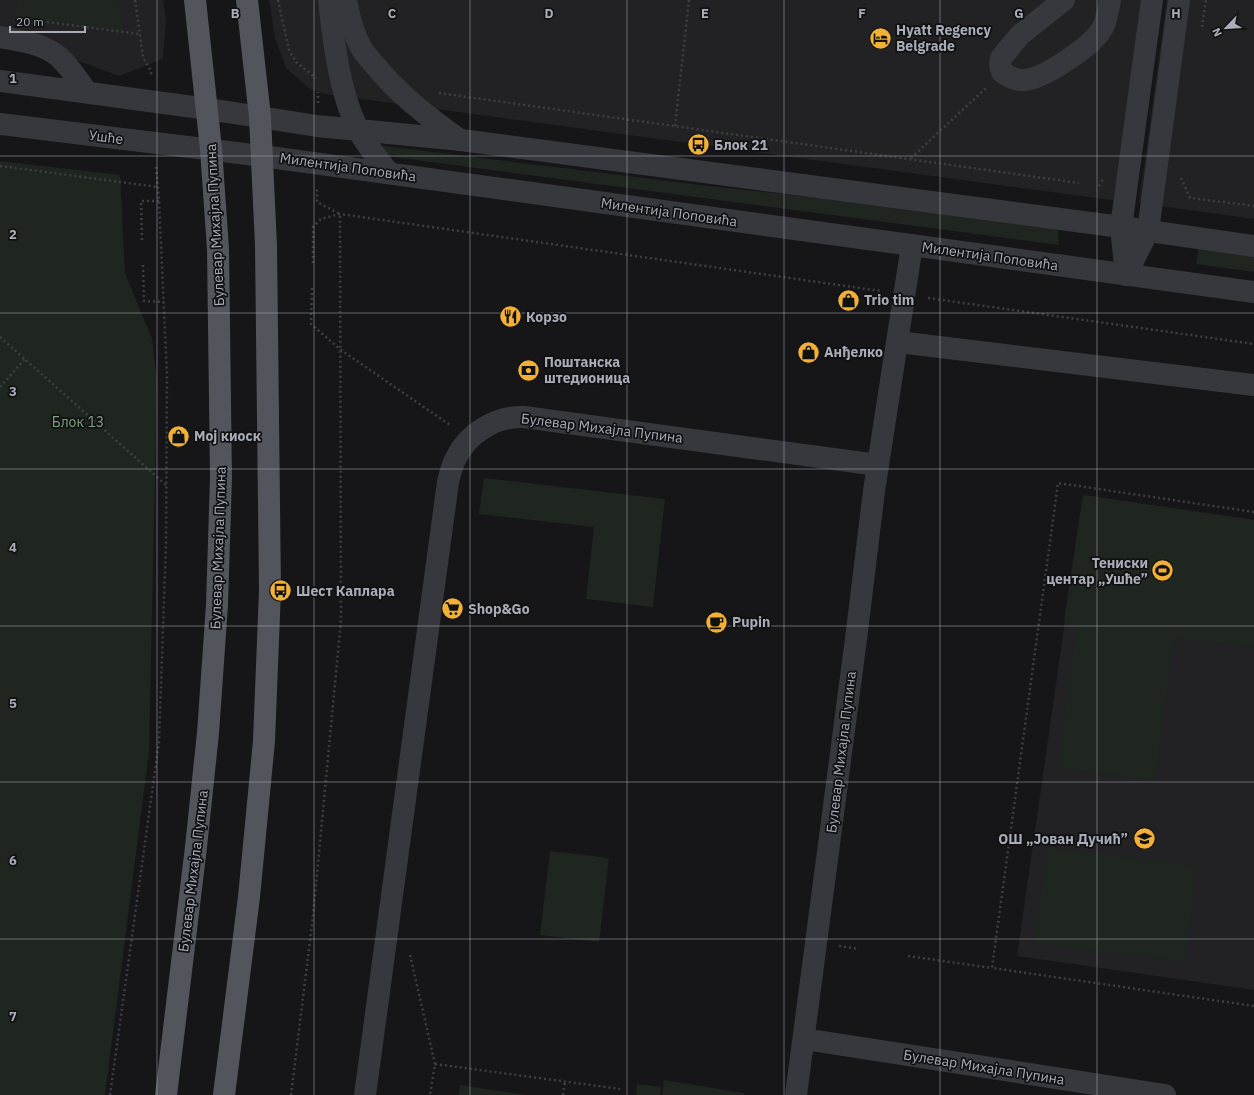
<svg xmlns="http://www.w3.org/2000/svg" width="1254" height="1095" font-family="'IBM Plex Sans',sans-serif">
  <style>
    .built { fill: #222225 }
    .green { fill: #1e261f }
    .lines { fill: none; stroke-linecap: round; stroke-linejoin: round }
    .path { stroke: #3d3f44; stroke-width: 2.5; stroke-dasharray: 2 3; stroke-linecap: butt }
    .minor { stroke: #37383d; stroke-width: 22 }
    .major { stroke: #53555c; stroke-width: 22 }
    .grid { fill: none; stroke: #a8adb8; stroke-width: 1; stroke-opacity: 0.55 }
    .labels { text-anchor: middle; dominant-baseline: central; stroke-width: 3.5; stroke-linejoin: round; paint-order: stroke }
    .poi-label { font-size: 14px; font-weight: bold; fill: #a8adb8; stroke: #111113; text-anchor: start }
    .street-label { font-size: 14px; fill: #a8adb8; stroke: #111113 }
    .park-label { font-size: 14px; fill: #7fa381; stroke: #111113 }
    .grid-label { font-size: 13px; text-anchor: middle; font-weight: bold; fill: #a8adb8; stroke: #111113; stroke-width: 3.5; stroke-linejoin: round; paint-order: stroke }
  </style>
  <rect width="100%" height="100%" fill="#161618"/>
  <g class="built">
    <path d="M0 0H163L166 19 163 59 119 76 46 49 0 44Z"/>
    <path d="M269 0H1153L1126 202 325 94 310 89 286 68 275 38Z"/>
    <path d="M1167 0H1254V219L1139 203Z"/>
    <path d="M1083 495 1254 520V990L1017 956Z"/>
  </g>
  <g class="green">
    <path d="M18 0H119L123 32 15 18Z"/>
    <path d="M377 145 700 185 895 206 1058 228 1059 245 386 156Z"/>
    <path d="M0 161 120 175 125 273 152 339 157 382 149 752 105 1095H0Z"/>
    <path d="M1199 246 1254 255V272L1196 264Z"/>
    <path d="M484 478 665 499 653 607 586 599 594 527 479 514Z"/>
    <path d="M1083 495 1254 520V647L1174 637 1155 781 1058 767 1077 623 1064 621Z"/>
    <path d="M1047 847 1197 866 1185 962 1035 943Z"/>
    <path d="M550 851 609 858 599 942 540 935Z"/>
    <path d="M664 1080 744 1093V1095H662Z"/>
    <path d="M637 1084 661 1087 660 1095H636Z"/>
    <path d="M460 1085 527 1095H459Z"/>
  </g>
  <g class="lines">
    <g class="path">
      <path d="M135 0 143 57 151 71V77"/>
      <path d="M278 0 289 50 296 62 316 78"/>
      <path d="M47 22 139 34"/>
      <path d="M1202 27 1206 0"/>
      <path d="M439 93 1079 183"/>
      <path d="M318 103V92"/>
      <path d="M675 126 689 0"/>
      <path d="M911 158 986 88"/>
      <path d="M0 166 158 187"/>
      <path d="M1181 178 1190 198 1254 206"/>
      <path d="M1099 186 1103 179"/>
      <path d="M142 240 141 201H159"/>
      <path d="M313 263V227L321 219 340 214 881 291"/>
      <path d="M143 265 144 301 164 302"/>
      <path d="M312 288 311 324 341 350 450 425"/>
      <path d="M928 298 1254 344"/>
      <path d="M0 337 166 485"/>
      <path d="M0 387 25 359"/>
      <path d="M1254 512 1058 483 992 968 1254 1006"/>
      <path d="M839 946 859 949"/>
      <path d="M410 955 435 1064 430 1095"/>
      <path d="M908 956 992 968"/>
      <path d="M435 1064 620 1089"/>
      <path d="M110 1095 159 742 166 544 167 375 159 201 156 166"/>
      <path d="M291 1095 313 916 341 620 340 214 317 202V188"/>
      <path d="M563 1095 565 1082"/>
    </g>
    <g class="minor">
      <path d="M329 0C333 39 340 96 359 131 367 146 378 159 389 173"/>
      <path d="M346 0C349 17 353 34 362 49 365 54 370 59 373 63 398 94 428 117 460 140"/>
      <path d="M1064 0 1020 35 1001 58 1000 64 1002 72C1009 77 1016 81 1025 80 1045 78 1094 45 1103 27 1107 19 1108 9 1110 0"/>
      <path d="M0 37C19 40 44 44 59 57 70 67 78 80 87 92"/>
      <path d="M0 81 208 109 317 126 461 140 1121 227 1254 246"/>
      <path d="M0 124 262 156 1254 292"/>
      <path d="M1126 275 1148 231 1179 0"/>
      <path d="M1126 275 1121 227 1152 0"/>
      <path d="M898 342 1254 385"/>
      <path d="M804 1039 1165 1095"/>
      <path d="M365 1095 448 482C450 474 452 465 456 458 468 433 496 416 524 417L878 465"/>
      <path d="M796 1095 856 639 874 491 912 245"/>
    </g>
    <g class="major">
      <path d="M166 1095 196 847 208 733 217 605 221 477 218 249 211 149 195 0"/>
      <path d="M224 1095 249 897 264 741 270 590 266 246 260 117 247 0"/>
    </g>
  </g>
  <path class="grid" d="M157 0V1095M314 0V1095M470 0V1095M627 0V1095M784 0V1095M940 0V1095M1097 0V1095M0 156H1254M0 313H1254M0 469H1254M0 626H1254M0 782H1254M0 939H1254"/>
  <defs>
    <symbol id="hotel-disc" viewBox="-11 -11 22 22"><circle r="9.5" fill="#f2b134" stroke="#111113"/><path d="M-6-4.5h1.5V1H6V5H4.5V3h-9V5H-6ZM-4 0a1.8 1.8 0 1 1 3.6 0ZM.5 0V-2.5h3Q6-2.5 6 0Z" fill="#111"/></symbol>
    <symbol id="bus-disc" viewBox="-11 -11 22 22"><circle r="9.5" fill="#f2b134" stroke="#111113"/><path d="M-5-6H5V4H4V6H2V4H-2V6H-4V4H-5ZM-3.5-4V0h7V-4ZM-3.5 1.2v1.5H-2V1.2ZM2 1.2v1.5H3.5V1.2Z" fill="#111"/></symbol>
    <symbol id="shop-disc" viewBox="-11 -11 22 22"><circle r="9.5" fill="#f2b134" stroke="#111113"/><path d="M-5-2.5h2.3a2.7 3.5 0 0 1 5.4 0H5L5.5 6h-11ZM-1.5-2.5h3a1.5 2.3 0 0 0-3 0Z" fill="#111"/></symbol>
    <symbol id="restaurant-disc" viewBox="-11 -11 22 22"><circle r="9.5" fill="#f2b134" stroke="#111113"/><path d="M-5-6h1v4h1v-4h1v4h1v-4h1v5L-1.5 .5V6h-2V.5L-5-1ZM5-6V6H3V1.5H1.5Q1.5-4 5-6Z" fill="#111"/></symbol>
    <symbol id="bank-disc" viewBox="-11 -11 22 22"><circle r="9.5" fill="#f2b134" stroke="#111113"/><path d="M-6-4H6V4H-6ZM0-2.3a2.3 2.3 0 1 0 0 4.6a2.3 2.3 0 1 0 0-4.6Z" fill="#111"/></symbol>
    <symbol id="stadium-disc" viewBox="-11 -11 22 22"><circle r="9.5" fill="#f2b134" stroke="#111113"/><path d="M0-5a6.5 5 0 1 0 0 10a6.5 5 0 1 0 0-10ZM-3.5-1.8h7v3.6h-7Z" fill="#111"/></symbol>
    <symbol id="supermarket-disc" viewBox="-11 -11 22 22"><circle r="9.5" fill="#f2b134" stroke="#111113"/><path d="M-6-5.5h2.5l.6 2H6L4.5 2H-2.5L-4.4-4H-6ZM-1.5 3.2a1.3 1.3 0 1 0 .1 0ZM3 3.2a1.3 1.3 0 1 0 .1 0Z" fill="#111"/></symbol>
    <symbol id="cafe-disc" viewBox="-11 -11 22 22"><circle r="9.5" fill="#f2b134" stroke="#111113"/><path d="M-5.5-4.5H6V0H3Q3 3.5 0 3.5H-2.5Q-5.5 3.5-5.5 0ZM3-3.2v2h1.7v-2ZM-6 4.5H4V6H-6Z" fill="#111"/></symbol>
    <symbol id="school-disc" viewBox="-11 -11 22 22"><circle r="9.5" fill="#f2b134" stroke="#111113"/><path d="M0-5L7-2L0 1L-7-2ZM-4 1L0 2.5L4 1V4Q0 6-4 4Z" fill="#111"/></symbol>
  </defs>
  <g fill-rule="evenodd">
    <use href="#hotel-disc" x="868" y="26" width="25" height="25"/>
    <use href="#bus-disc" x="686" y="132" width="25" height="25"/>
    <use href="#shop-disc" x="836" y="288" width="25" height="25"/>
    <use href="#restaurant-disc" x="498" y="304" width="25" height="25"/>
    <use href="#shop-disc" x="796" y="340" width="25" height="25"/>
    <use href="#bank-disc" x="516" y="358" width="25" height="25"/>
    <use href="#shop-disc" x="166" y="424" width="25" height="25"/>
    <use href="#stadium-disc" x="1150" y="558" width="25" height="25"/>
    <use href="#bus-disc" x="268" y="578" width="25" height="25"/>
    <use href="#supermarket-disc" x="440" y="596" width="25" height="25"/>
    <use href="#cafe-disc" x="704" y="610" width="25" height="25"/>
    <use href="#school-disc" x="1132" y="826" width="25" height="25"/>
  </g>
  <g class="labels">
    <g class="poi-label">
      <text x="896" y="30">Hyatt Regency<tspan x="896" dy="16">Belgrade</tspan></text>
      <text x="714" y="145">Блок 21</text>
      <text x="864" y="300">Trio tim</text>
      <text x="526" y="317">Корзо</text>
      <text x="824" y="352">Анђелко</text>
      <text x="544" y="362">Поштанска<tspan x="544" dy="16">штедионица</tspan></text>
      <text x="194" y="436">Мој киоск</text>
      <text x="1148" y="563" text-anchor="end">Тениски<tspan x="1148" dy="16">центар „Ушће”</tspan></text>
      <text x="296" y="591">Шест Каплара</text>
      <text x="468" y="609">Shop&amp;Go</text>
      <text x="732" y="622">Pupin</text>
      <text x="1128" y="839" text-anchor="end">ОШ „Јован Дучић”</text>
    </g>
    <g class="street-label">
      <text transform="translate(106 137) rotate(7)">Ушће</text>
      <text transform="translate(348 167) rotate(8)">Милентија Поповића</text>
      <text transform="translate(669 212) rotate(8)">Милентија Поповића</text>
      <text transform="translate(215 225) rotate(-93)">Булевар Михајла Пупина</text>
      <text transform="translate(990 256) rotate(8)">Милентија Поповића</text>
      <text transform="translate(602 428) rotate(7)">Булевар Михајла Пупина</text>
      <text transform="translate(218 548) rotate(-88)">Булевар Михајла Пупина</text>
      <text transform="translate(841 752) rotate(-83)">Булевар Михајла Пупина</text>
      <text transform="translate(193 871) rotate(-83)">Булевар Михајла Пупина</text>
      <text transform="translate(984 1067) rotate(9)">Булевар Михајла Пупина</text>
    </g>
    <g class="park-label">
      <text x="78" y="422">Блок 13</text>
    </g>
  </g>
  <g class="grid-label">
    <text x="235" y="18">B</text>
    <text x="392" y="18">C</text>
    <text x="549" y="18">D</text>
    <text x="705" y="18">E</text>
    <text x="862" y="18">F</text>
    <text x="1019" y="18">G</text>
    <text x="1176" y="18">H</text>
    <text x="13" y="83">1</text>
    <text x="13" y="239">2</text>
    <text x="13" y="396">3</text>
    <text x="13" y="552">4</text>
    <text x="13" y="708">5</text>
    <text x="13" y="865">6</text>
    <text x="13" y="1021">7</text>
  </g>
  <g transform="translate(1226 28) rotate(245)" stroke="#111113" stroke-width="3" paint-order="stroke">
  <path d="M0-3L7 15L0 10L-7 15Z" fill="#a8adb8"/>
  <text y="-6" font-size="11" font-weight="bold" text-anchor="middle" fill="#a8adb8">N</text>
  </g>
  <path d="M10 26v6h75v-6" fill="none" stroke="#a8adb8" stroke-width="2"/>
  <text x="16" y="26" font-size="12" fill="#a8adb8" stroke="#111113" stroke-width="3" paint-order="stroke">20 m</text>
</svg>
